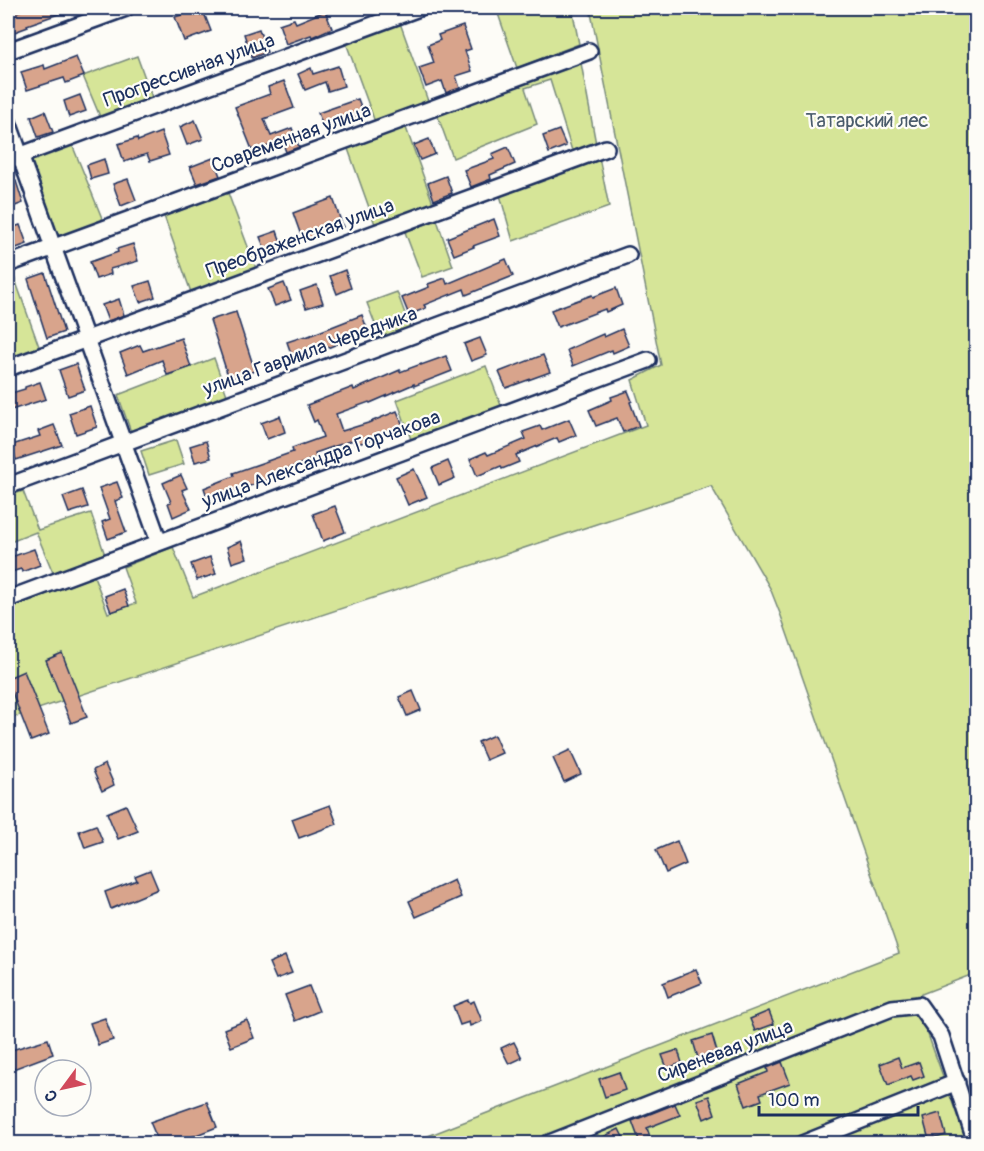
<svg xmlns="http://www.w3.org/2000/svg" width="984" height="1151" font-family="Pangolin,sans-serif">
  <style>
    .green { fill: #d6e598; stroke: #788a7b; stroke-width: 1.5 }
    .building { fill: #d8a48c; stroke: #1b2f5e; stroke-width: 1.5 }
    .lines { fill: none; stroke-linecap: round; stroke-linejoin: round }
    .minor-casing { stroke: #1b2f5e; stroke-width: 20 }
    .minor { stroke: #fdfcf7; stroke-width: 15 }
    .labels { text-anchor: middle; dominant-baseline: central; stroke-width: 4.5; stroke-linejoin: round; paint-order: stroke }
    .street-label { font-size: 20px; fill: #1b2f5e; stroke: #fdfcf7 }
    .park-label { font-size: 20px; fill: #4a5c6c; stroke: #fdfcf7 }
  </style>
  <rect width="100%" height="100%" fill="#fdfcf7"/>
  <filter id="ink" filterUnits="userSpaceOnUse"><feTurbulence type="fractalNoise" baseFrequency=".0167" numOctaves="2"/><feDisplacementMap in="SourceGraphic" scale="12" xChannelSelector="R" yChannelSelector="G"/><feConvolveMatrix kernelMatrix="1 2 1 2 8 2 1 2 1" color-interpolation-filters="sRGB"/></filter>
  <g filter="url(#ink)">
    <g class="green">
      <path d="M496 8H572L579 44 517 68Z"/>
      <path d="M590 8H976V973L536 1143H410L899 953 781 616 770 588 711 486 8 719V609L94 576 108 613 136 603 123 567 173 547 193 597 646 425 632 380 661 365Z"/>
      <path d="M399 20 428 101 375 122 345 40Z"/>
      <path d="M137 56 153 100 101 119 83 76Z"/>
      <path d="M581 63 596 144 573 154 550 80 525 88 537 124 453 158 437 114Z"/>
      <path d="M405 125 434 206 376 227 347 146Z"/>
      <path d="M71 142 89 186 104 223 54 240 24 157Z"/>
      <path d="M599 157 609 207 513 241 500 195Z"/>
      <path d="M228 193 257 271 192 295 164 216Z"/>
      <path d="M437 220 453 266 422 277 405 232Z"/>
      <path d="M12 271 41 352 8 365V273Z"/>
      <path d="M397 292 411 330 382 342 367 303Z"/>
      <path d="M214 358 228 398 131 432 118 395Z"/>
      <path d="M486 366 502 408 413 445 397 400Z"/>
      <path d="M176 440 184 464 149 475 141 451Z"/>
      <path d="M23 491 38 530 91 513 105 555 54 575 36 532 8 543V496Z"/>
      <path d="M917 1004 967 1143 558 1144Z"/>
    </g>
    <g class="building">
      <path d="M28 8H72L73 9 27 25 28 27 12 33 8 21V15Z"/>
      <path d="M202 8 211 31 184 41 175 17Z"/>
      <path d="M325 11 332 28 312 37 311 35 286 44 279 24 294 19 296 23Z"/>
      <path d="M463 26 471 49 465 51 472 71 456 76 460 88 448 92 446 93 442 81 426 87 419 68 434 63 428 45 440 40 438 35Z"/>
      <path d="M259 29 267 52 252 58 244 34Z"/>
      <path d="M76 57 84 76 66 83 64 78 27 90 21 72 44 65 45 69Z"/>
      <path d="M338 66 344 86 328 91 325 82 305 90 298 74 311 68 313 74Z"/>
      <path d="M284 81 294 108 264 119 271 136 292 128 299 147 286 152 282 141 253 152 235 107 270 94 268 87Z"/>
      <path d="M80 95 86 111 69 117 64 101Z"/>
      <path d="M358 99 364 114 324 129 318 113Z"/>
      <path d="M45 111 53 132 38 137 31 117Z"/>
      <path d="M195 120 203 139 187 145 180 127Z"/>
      <path d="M559 130 566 146 549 153 543 136Z"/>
      <path d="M161 132 169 155 150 161 147 154 124 162 118 144 137 138 138 141Z"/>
      <path d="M429 139 435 154 420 160 414 145Z"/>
      <path d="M508 147 515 164 490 175 491 179 471 187 464 170 494 159 492 154Z"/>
      <path d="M213 158 220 176 197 184 190 167Z"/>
      <path d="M104 159 108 174 91 179 87 165Z"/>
      <path d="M446 176 452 193 434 200 428 183Z"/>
      <path d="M128 179 136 200 121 206 113 184Z"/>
      <path d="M16 181 23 203 10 208 8 201V184Z"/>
      <path d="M333 198 343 227 303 241 293 213Z"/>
      <path d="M494 219 500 236 473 246 474 247 454 255 447 238Z"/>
      <path d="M20 225 27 244 8 251V229Z"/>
      <path d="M277 231 283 248 267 254 260 237Z"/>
      <path d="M133 244 138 261 110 269 111 274 96 279 90 262 118 252 117 249Z"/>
      <path d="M506 259 513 276 466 295 464 289 424 305 426 308 409 315 402 298 429 287 428 284 445 278 447 284Z"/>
      <path d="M345 270 351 288 337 294 330 276Z"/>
      <path d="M45 273 64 332 47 338 28 279Z"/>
      <path d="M150 281 155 297 140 302 134 286Z"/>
      <path d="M284 283 291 300 275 306 268 289Z"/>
      <path d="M317 285 323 303 306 308 300 291Z"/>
      <path d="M616 288 622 305 606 312 605 309 558 327 551 310 592 295 593 297Z"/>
      <path d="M119 299 124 315 108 321 102 305Z"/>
      <path d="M236 312 255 371 229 379 210 320Z"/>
      <path d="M362 315 369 334 350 342 349 339 325 349V347L293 359 287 342 305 336 306 337Z"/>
      <path d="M622 329 629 346 613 353 612 350 573 366 567 350 603 334 604 337Z"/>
      <path d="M181 338 191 367 167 375 162 360 128 374 120 353 140 345 143 351Z"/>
      <path d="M480 338 487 355 471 361 464 344Z"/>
      <path d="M543 355 550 372 506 388 499 372Z"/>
      <path d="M446 356 452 371 414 386V384L370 403 369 402 336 414 342 431 368 423 397 411 404 428 355 445 353 440 315 453 316 458 285 470 286 473 225 495 227 498 210 505 204 488 234 476 233 473 293 452 292 448 323 437 317 420 314 422 307 405 353 387 354 390 400 370V372L421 364V365Z"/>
      <path d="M76 364 85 390 68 396 59 370Z"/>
      <path d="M40 382 46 399 8 411V394L25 389V387Z"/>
      <path d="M628 391 632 401 630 402 639 426 623 432 617 418 596 426 589 410 612 400 611 397Z"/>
      <path d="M90 406 97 427 76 434 69 413Z"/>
      <path d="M280 416 285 432 267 439 261 423Z"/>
      <path d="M569 419 576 435 559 442 557 438 516 455 519 462 502 469 501 466 477 476 470 459 486 452 488 455 526 439 523 432 540 426 542 430Z"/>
      <path d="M54 425 62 445 16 460 12 445 40 436 38 431Z"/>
      <path d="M206 441 211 458 195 462 190 446Z"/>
      <path d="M448 461 455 478 439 485 432 468Z"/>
      <path d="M414 469 427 497 408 505 396 477Z"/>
      <path d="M181 475 187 488 182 490 191 509 173 517 168 503 171 502 163 483Z"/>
      <path d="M117 482 123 498 115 501 126 532 108 539 102 522 110 519 99 488Z"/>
      <path d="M82 490 88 507 69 513 63 497Z"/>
      <path d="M335 506 345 532 323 541 313 514Z"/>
      <path d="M241 541 247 558 232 563 227 547Z"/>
      <path d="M34 549 40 565 22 572 21 569 8 573V558Z"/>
      <path d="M210 557 216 574 197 580 191 564Z"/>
      <path d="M123 589 129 606 111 612 105 596Z"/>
      <path d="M62 653 87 717 71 723 46 660Z"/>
      <path d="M24 671 49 734 31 741 8 682V678Z"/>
      <path d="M413 691 421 710 407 716 399 697Z"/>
      <path d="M494 735 502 753 486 760 478 742Z"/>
      <path d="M570 750 581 774 564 782 553 758Z"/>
      <path d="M105 764 114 785 102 791 93 770Z"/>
      <path d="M126 805 138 831 118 839 107 813Z"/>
      <path d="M330 805 337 824 299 838 292 819Z"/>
      <path d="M96 825 103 842 85 848 79 831Z"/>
      <path d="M677 841 686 864 666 873 656 850Z"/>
      <path d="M150 870 158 889 111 909 105 892 137 880 135 876Z"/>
      <path d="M454 880 461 897 416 917 409 901Z"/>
      <path d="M285 956 292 973 276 979 269 963Z"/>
      <path d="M696 969 702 983 668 997 663 983 683 975V974Z"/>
      <path d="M309 986 319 1011 295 1021 285 995Z"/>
      <path d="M468 1000 470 1003 474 1001 482 1021 470 1026 469 1022 460 1025 453 1006Z"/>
      <path d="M769 1011 774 1024 755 1031 750 1019Z"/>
      <path d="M105 1018 113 1040 98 1045 90 1023Z"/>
      <path d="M247 1020 254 1038 231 1047 224 1029Z"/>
      <path d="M712 1035 717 1052 698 1058 693 1041Z"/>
      <path d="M48 1039 53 1054 8 1071V1051Z"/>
      <path d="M514 1042 522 1058 509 1064 501 1048Z"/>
      <path d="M678 1050 682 1063 667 1068 662 1055Z"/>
      <path d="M898 1057 902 1068 919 1062 924 1076 913 1080 911 1076 888 1085 880 1064Z"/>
      <path d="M782 1062 790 1083 760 1094 762 1100 746 1106 738 1084 768 1072 767 1068Z"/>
      <path d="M619 1072 625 1090 605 1097 599 1079Z"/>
      <path d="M709 1096 715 1114 704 1119 697 1100Z"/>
      <path d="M207 1102 217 1127 186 1139 188 1143H159L150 1122Z"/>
      <path d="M675 1104 680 1115 647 1128 650 1137 639 1140 632 1121Z"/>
      <path d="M940 1113 946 1135 929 1140 923 1118Z"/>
      <path d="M619 1129 626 1143H606L603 1137Z"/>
    </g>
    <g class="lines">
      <defs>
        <g id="minor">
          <path d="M8 51 126 8"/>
          <path d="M8 122 159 542"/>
          <path d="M8 160 419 8"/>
          <path d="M8 264 589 51"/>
          <path d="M8 368 606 148"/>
          <path d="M8 486 628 255"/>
          <path d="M8 599 648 360"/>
          <path d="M547 1144 892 1008 919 1005 941 1036 976 1143"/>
          <path d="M802 1144 957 1082"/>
        </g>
      </defs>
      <use href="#minor" class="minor-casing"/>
      <use href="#minor" class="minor"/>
    </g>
  </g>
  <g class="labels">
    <g class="street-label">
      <text transform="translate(189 70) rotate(-20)">Прогрессивная улица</text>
      <text transform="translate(291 138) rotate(-20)">Современная улица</text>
      <text transform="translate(300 238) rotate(-20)">Преображенская улица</text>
      <text transform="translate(310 351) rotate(-20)">улица Гавриила Чередника</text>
      <text transform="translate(321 459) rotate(-20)">улица Александра Горчакова</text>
      <text transform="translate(725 1051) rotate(-21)">Сиреневая улица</text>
    </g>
    <g class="park-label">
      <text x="867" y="120">Татарский лес</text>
    </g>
  </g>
  <rect width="984" height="1151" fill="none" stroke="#fdfcf7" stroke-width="30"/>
  <rect x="15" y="15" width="954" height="1121" fill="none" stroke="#1b2f5e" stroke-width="2" filter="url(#ink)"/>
  <g transform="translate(63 1088) rotate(237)"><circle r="28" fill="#fdfcf7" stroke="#a3aaba" stroke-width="1.5"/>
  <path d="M0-4.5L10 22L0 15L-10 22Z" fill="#d1495b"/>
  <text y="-9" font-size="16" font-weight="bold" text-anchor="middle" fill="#1b2f5e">С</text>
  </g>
  <path d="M759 1106v9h159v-9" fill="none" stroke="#1b2f5e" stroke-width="3"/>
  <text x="768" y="1106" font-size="18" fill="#1b2f5e" stroke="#fdfcf7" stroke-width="4.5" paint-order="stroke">100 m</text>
</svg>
